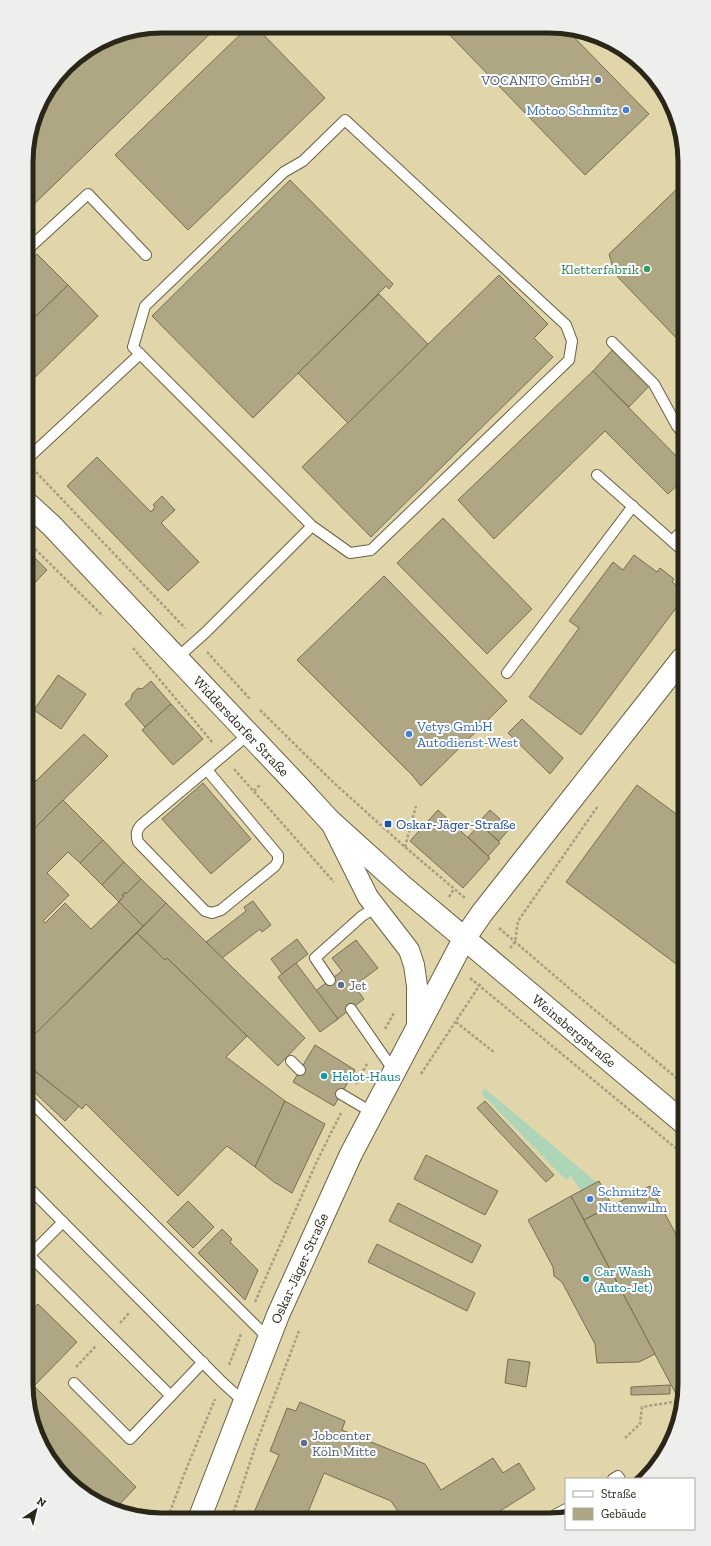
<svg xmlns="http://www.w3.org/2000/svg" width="711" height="1546" font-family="'Zilla Slab',serif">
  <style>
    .built { fill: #e1d5aa }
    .green { fill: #acd6b7 }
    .building { fill: #afa683; stroke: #776f4e }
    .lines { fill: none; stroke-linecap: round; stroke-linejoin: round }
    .service-casing { stroke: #6a6141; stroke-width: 12 }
    .minor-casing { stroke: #6a6141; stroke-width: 22 }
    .tertiary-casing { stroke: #6a6141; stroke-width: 24 }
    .secondary-casing { stroke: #6a6141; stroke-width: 24 }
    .path { stroke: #a69f82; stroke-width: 2.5; stroke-dasharray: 3 2; stroke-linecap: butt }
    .service { stroke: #fff; stroke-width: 10 }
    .minor { stroke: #fff; stroke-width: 20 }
    .tertiary { stroke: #fff; stroke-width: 22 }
    .secondary { stroke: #fff; stroke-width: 22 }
    .service-dot { fill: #5c6f8a; stroke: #fff; stroke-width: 1.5 }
    .shop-dot { fill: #3f7fe0; stroke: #fff; stroke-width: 1.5 }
    .leisure-dot { fill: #2e9e5b; stroke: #fff; stroke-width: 1.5 }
    .transit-dot { fill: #1a4fb4; stroke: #fff; stroke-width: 1.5 }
    .culture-dot { fill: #0f9aa8; stroke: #fff; stroke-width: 1.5 }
    .labels { text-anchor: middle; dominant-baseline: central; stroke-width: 4; stroke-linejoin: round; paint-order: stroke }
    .service-label { font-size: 14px; fill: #4e5e75; stroke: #fff; text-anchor: start }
    .shop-label { font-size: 14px; fill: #366cbe; stroke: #fff; text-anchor: start }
    .leisure-label { font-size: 14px; fill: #27864d; stroke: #fff; text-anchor: end }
    .street-label { font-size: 14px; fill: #2a2719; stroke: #fff }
    .transit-label { font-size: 14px; fill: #164399; stroke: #fff; text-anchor: start }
    .culture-label { font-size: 14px; fill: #0d838f; stroke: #fff; text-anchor: start }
    .rim { fill: none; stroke: #2a2719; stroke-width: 5 }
  </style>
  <rect width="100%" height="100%" fill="#ebe2bd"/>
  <path class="built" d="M162 26 575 29 639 60 662 87 680 127 685 1393 675 1436 651 1473 645 1479H566V1515L136 1517 72 1486 49 1459 31 1419 26 153 40 102 72 60Z"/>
  <path class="green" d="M484 1088 595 1181H599L581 1191 571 1176 566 1180 481 1093Z"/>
  <g class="building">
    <path d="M162 26H218L27 211 26 153 40 102 72 60 110 36Z"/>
    <path d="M248 27H256L325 98 188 230 115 155Z"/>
    <path d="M443 28 566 29 649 114 585 175Z"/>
    <path d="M290 180 393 284 389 289 386 286 253 418 152 316Z"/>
    <path d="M681 185V343L615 274 609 254Z"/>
    <path d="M37 254 68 285 27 325V264Z"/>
    <path d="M499 275 548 324 534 338 553 357 371 537 302 467Z"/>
    <path d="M68 285 98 316 27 385V325Z"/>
    <path d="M379 294 428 344 348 423 298 373Z"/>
    <path d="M616 346 652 383 629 407 593 371Z"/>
    <path d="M593 371 681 461 682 481 668 494 605 431 494 539 458 500Z"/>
    <path d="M97 457 151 512 155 507 153 505 162 496 175 510 161 523 199 562 168 591 67 486Z"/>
    <path d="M443 518 532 609 487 654 397 563Z"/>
    <path d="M28 551 47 570 28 590Z"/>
    <path d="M634 555 657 572 660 568 674 579 672 582 682 590V600L581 735 529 697 579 628 569 621 613 562 623 570Z"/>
    <path d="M384 576 507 701 421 786 412 775 297 660Z"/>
    <path d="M58 675 86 694 61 729 34 710Z"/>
    <path d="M151 681 171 704 145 727 125 704 131 699 132 694 138 688 142 689Z"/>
    <path d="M171 704 203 739 173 765 142 730Z"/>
    <path d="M522 719 563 758 550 774 508 733Z"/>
    <path d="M84 734 108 756 29 834 28 774 36 781Z"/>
    <path d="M203 783 251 839 211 874 162 819Z"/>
    <path d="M637 785 683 819V969L566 882Z"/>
    <path d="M63 800 103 840 80 863 68 852 47 873 69 895 43 921 45 923 65 903 91 929 119 902 143 926 29 1040V834Z"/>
    <path d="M438 810 490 858 463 888 410 841Z"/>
    <path d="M490 810 510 828 499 841 478 823Z"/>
    <path d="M480 824 500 843 488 856 468 837Z"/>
    <path d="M103 840 124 862 102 885 80 863Z"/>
    <path d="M124 862 141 879 126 894 125 892 122 895 124 896 119 902 102 885Z"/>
    <path d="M141 879 166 903 143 926 119 902 124 896 122 895 125 892 126 894Z"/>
    <path d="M253 901 271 925 262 932 260 929 222 958 206 942 246 911 244 907Z"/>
    <path d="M166 903 305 1038 278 1066 167 958 165 960 137 933Z"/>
    <path d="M137 933 165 960 167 958 247 1036 226 1057 285 1101 255 1167 227 1146 178 1196 86 1104 82 1109 29 1066V1040Z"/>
    <path d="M297 939 308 954 282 974 271 959Z"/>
    <path d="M356 940 378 968 354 986 364 999 335 1021 314 992 342 971 332 958Z"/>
    <path d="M296 963 338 1019 320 1032 278 977Z"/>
    <path d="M315 1045 355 1070 334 1106 293 1082Z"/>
    <path d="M32 1069 79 1106 65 1121 30 1088 29 1072Z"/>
    <path d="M285 1101 325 1124 292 1193 274 1182 255 1167Z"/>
    <path d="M485 1101 554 1175 546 1182 477 1108Z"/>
    <path d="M426 1155 498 1191 485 1215 414 1179Z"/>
    <path d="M599 1181 612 1205 584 1220 571 1196Z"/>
    <path d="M650 1186 684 1249 685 1389 676 1394 584 1220Z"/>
    <path d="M571 1196 655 1354 639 1362 597 1363 595 1344 562 1282 554 1276 553 1267 528 1220Z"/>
    <path d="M188 1201 214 1227 193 1248 167 1222Z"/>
    <path d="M398 1203 481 1245 472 1263 389 1221Z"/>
    <path d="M222 1229 232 1239 230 1242 258 1270 245 1300 198 1253Z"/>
    <path d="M377 1244 475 1293 467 1311 368 1262Z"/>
    <path d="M38 1304 77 1342 34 1386 136 1487 116 1508 72 1486 49 1459 31 1419 30 1311Z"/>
    <path d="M508 1359 530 1362 526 1387 505 1383Z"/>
    <path d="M670 1385V1394L631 1395V1387Z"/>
    <path d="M300 1402 345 1421 342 1430 425 1464 441 1490 493 1458 503 1473 519 1463 535 1489 492 1516H401L391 1501 324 1473 306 1517H252L279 1455 270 1451 287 1408 296 1411Z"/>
  </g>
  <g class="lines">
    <defs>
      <g id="service">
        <path d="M27 250 88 194 146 255"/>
        <path d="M612 342 654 384 677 426 681 431"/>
        <path d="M27 459 140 354"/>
        <path d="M597 475 682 550"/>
        <path d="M672 541 682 531"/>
        <path d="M177 658 206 632 312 526 350 553 371 550 569 360 572 341 566 325 345 120 303 161 284 172 145 306 133 347 312 526"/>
        <path d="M507 673 633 506"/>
        <path d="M207 770 278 855V861L275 866 221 910 212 913 205 911 138 842C136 835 136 831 141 825L249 734"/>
        <path d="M330 980 315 958 362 916 376 907"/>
        <path d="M351 1009 394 1071"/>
        <path d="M291 1061 300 1070"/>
        <path d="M341 1094 373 1113"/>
        <path d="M30 1101 268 1338"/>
        <path d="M30 1189 222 1382 243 1401"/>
        <path d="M30 1255 63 1222"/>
        <path d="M30 1256 171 1396"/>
        <path d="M74 1383 130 1439 203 1362"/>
        <path d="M613 1479 618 1476 620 1479"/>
        <path d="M555 1515 566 1509"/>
      </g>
      <path id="minor" d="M331 823 368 897 409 950 414 965 417 986V1028"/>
      <g id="tertiary">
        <path id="s1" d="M200 1517 278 1315 351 1154 464 939 482 913 682 659"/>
      </g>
      <g id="secondary">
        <path id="s2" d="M28 504 52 526 297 785 330 821 402 886 684 1123"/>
      </g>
    </defs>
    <use href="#service" class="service-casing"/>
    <use href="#minor" class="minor-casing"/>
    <use href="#tertiary" class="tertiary-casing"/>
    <use href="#secondary" class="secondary-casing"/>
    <g class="path">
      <path d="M36 472 185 628"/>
      <path d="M28 542 103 616"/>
      <path d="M133 648 213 743"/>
      <path d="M207 652 250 699"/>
      <path d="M260 710 333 782 405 847 465 898"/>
      <path d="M234 769 334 882"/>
      <path d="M254 791 260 785"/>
      <path d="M405 847 416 806"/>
      <path d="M449 897 454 889"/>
      <path d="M499 928 584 1001 684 1084"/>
      <path d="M510 948 515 942 518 921 598 806"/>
      <path d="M470 978 684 1155"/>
      <path d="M456 1022 495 1053"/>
      <path d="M385 1029 394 1013"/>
      <path d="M421 1074 481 983"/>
      <path d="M356 1084 368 1062"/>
      <path d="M255 1302 317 1161 341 1113"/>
      <path d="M120 1323 130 1312"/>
      <path d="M229 1365 241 1334"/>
      <path d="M76 1367 96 1346"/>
      <path d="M625 1438 640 1424 642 1407 679 1401 683 1402"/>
      <path d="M168 1517 183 1477 215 1399"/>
      <path d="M232 1517 256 1444 299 1331"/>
    </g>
    <use href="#service" class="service"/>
    <use href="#minor" class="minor"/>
    <use href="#tertiary" class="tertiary"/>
    <use href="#secondary" class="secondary"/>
  </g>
  <g class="service-dot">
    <circle cx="598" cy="80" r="4"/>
    <circle cx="341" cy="985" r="4"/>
    <circle cx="304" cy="1443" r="4"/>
  </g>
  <g class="shop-dot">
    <circle cx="626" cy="110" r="4"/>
    <circle cx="409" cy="734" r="4"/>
    <circle cx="590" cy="1199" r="4"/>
  </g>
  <circle class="leisure-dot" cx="647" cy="269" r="4"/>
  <rect class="transit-dot" x="384" y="820" width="8" height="8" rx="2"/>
  <g class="culture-dot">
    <circle cx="324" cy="1076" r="4"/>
    <circle cx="586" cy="1279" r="4"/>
  </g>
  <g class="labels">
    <g class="service-label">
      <text x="590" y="80" text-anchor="end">VOCANTO GmbH</text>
      <text x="349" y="985">Jet</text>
      <text x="312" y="1435">Jobcenter<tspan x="312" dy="16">Köln Mitte</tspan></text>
    </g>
    <g class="shop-label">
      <text x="618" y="110" text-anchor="end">Motoo Schmitz</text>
      <text x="417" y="726">Vetys GmbH<tspan x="417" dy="16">Autodienst-West</tspan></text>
      <text x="598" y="1191">Schmitz &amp;<tspan x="598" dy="16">Nittenwilm</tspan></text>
    </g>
    <g class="leisure-label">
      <text x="639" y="269">Kletterfabrik</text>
    </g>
    <g class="street-label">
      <text stroke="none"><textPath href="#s2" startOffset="308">Widdersdorfer Straße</textPath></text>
      <text stroke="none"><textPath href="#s2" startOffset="760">Weinsbergstraße</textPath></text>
      <text stroke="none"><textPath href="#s1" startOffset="268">Oskar-Jäger-Straße</textPath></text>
    </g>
    <g class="transit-label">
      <text x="396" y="824">Oskar-Jäger-Straße</text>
    </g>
    <g class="culture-label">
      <text x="332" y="1076">Helot-Haus</text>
      <text x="594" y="1271">Car Wash<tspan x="594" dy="16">(Auto-Jet)</tspan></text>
    </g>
  </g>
  <path d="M0 0H711V1546H0ZM162 33H549A129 129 0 0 1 678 162V1384A129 129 0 0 1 549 1513H162A129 129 0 0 1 33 1384V162A129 129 0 0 1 162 33Z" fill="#eeeeed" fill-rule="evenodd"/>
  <path class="rim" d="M162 33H549A129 129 0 0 1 678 162V1384A129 129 0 0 1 549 1513H162A129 129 0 0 1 33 1384V162A129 129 0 0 1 162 33Z"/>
  <rect x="565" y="1478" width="130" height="52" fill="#ffffff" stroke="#aaa9a3"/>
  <rect x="573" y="1491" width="20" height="6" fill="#ffffff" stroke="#aaa9a3"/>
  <text x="601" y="1498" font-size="12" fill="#2a2719">Straße</text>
  <rect x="573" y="1508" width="20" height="12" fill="#afa683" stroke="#aaa9a3"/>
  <text x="601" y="1518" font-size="12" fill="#2a2719">Gebäude</text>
  <g transform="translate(36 1510) rotate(35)" stroke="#ffffff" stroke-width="3" paint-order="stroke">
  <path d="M0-3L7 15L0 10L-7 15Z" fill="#2a2719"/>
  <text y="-6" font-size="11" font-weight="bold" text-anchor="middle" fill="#2a2719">N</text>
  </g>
</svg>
